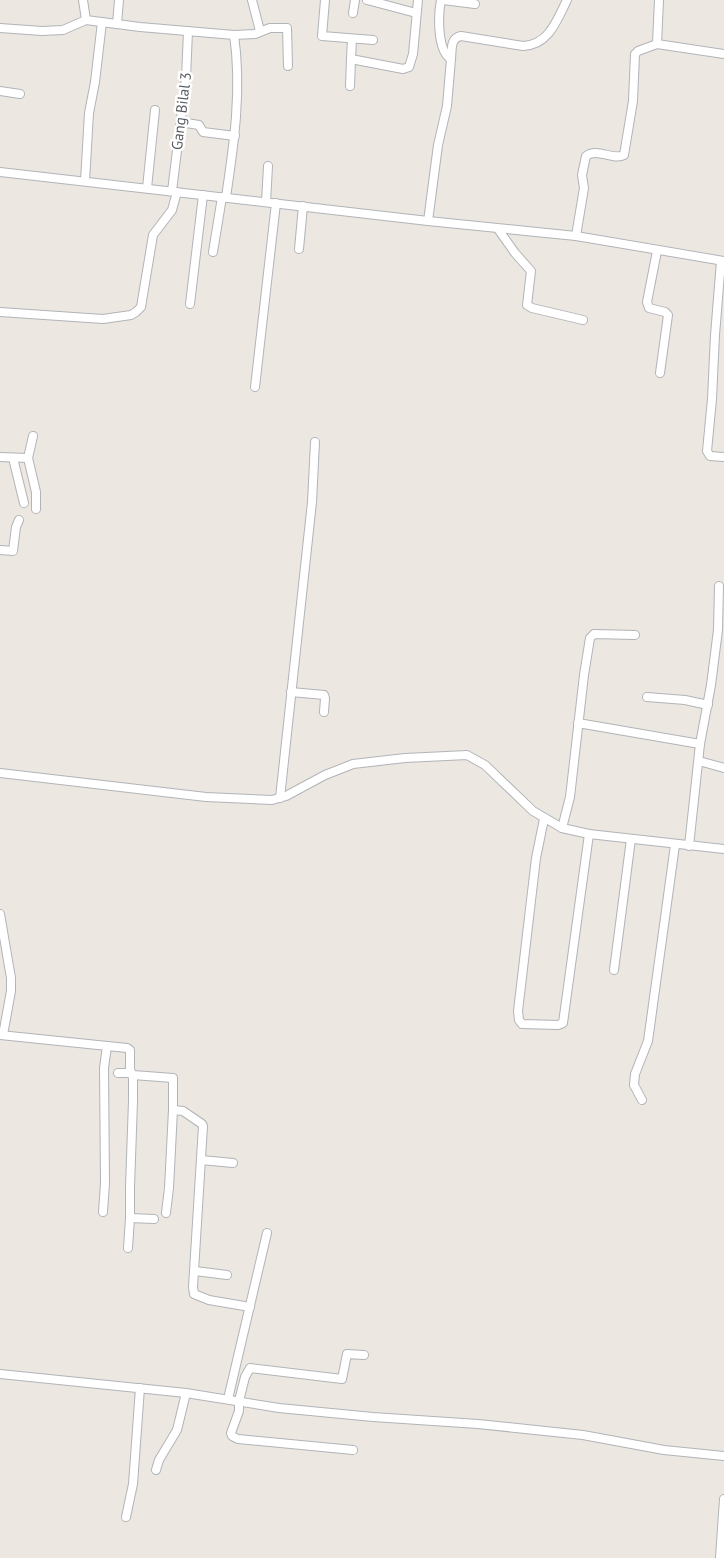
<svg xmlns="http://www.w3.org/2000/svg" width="724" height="1558" font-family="'PT Sans',sans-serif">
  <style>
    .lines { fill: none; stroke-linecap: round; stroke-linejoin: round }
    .minor-casing { stroke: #b1b4b8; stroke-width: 10 }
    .minor { stroke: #fff; stroke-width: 8 }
    .labels { text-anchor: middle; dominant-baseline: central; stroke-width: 5; stroke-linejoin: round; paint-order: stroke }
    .street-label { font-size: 15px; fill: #595e61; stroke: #fff }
  </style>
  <rect width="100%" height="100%" fill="#ece7e0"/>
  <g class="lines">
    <defs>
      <g id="minor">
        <path d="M83 0 86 20"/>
        <path d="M252 0 260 31"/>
        <path d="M325 0 322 36 373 40"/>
        <path d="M367 0 416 13"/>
        <path d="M443 0 475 4"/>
        <path d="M353 13 355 0"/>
        <path d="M117 24 119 0"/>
        <path d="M0 28 42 31 63 30 86 20 140 27 234 35 255 34 270 28H287L288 66"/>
        <path d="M657 44 724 54"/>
        <path d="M351 59 352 39"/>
        <path d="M451 59C452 50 450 38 461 36L523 46C549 45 557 20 567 0"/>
        <path d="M350 86 351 59 403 69 409 67 413 54 418 0"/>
        <path d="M0 91 20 94"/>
        <path d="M180 122 199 125 203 132 235 136"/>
        <path d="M0 172 428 221 576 236 724 261"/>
        <path d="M85 181 89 113 95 82 102 22"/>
        <path d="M147 188 155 110"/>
        <path d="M172 191 186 78 188 31"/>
        <path d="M226 197C234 144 242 89 234 35"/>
        <path d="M266 202 268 166"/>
        <path d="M428 221 438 145 447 106 451 59C437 51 438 15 441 0"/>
        <path d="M498 229 515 253 531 271 527 305 532 308 583 320"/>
        <path d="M576 236 584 188 582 175 586 156C597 147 613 161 624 155L633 101 635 54 638 51 657 44 659 0"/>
        <path d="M299 249 303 206"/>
        <path d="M657 251 647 302 649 308 665 312 668 315 660 373"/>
        <path d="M213 252 222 197"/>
        <path d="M721 261 715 335 712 399 707 451 710 456 724 457"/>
        <path d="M190 304 203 195"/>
        <path d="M0 312 103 319 131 315 136 312 141 307 153 235 172 210 177 192"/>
        <path d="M255 387 276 203"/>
        <path d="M0 457 28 458 33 436"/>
        <path d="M13 458 24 503"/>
        <path d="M28 458 36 492V509"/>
        <path d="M0 550 13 551 16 527 19 520"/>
        <path d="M291 692 324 695 325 698 324 712"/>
        <path d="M647 697 685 700 708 705"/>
        <path d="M578 723 700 744"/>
        <path d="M699 761 724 768"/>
        <path d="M0 773 206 797 272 800 286 796 325 775 353 764 405 758 467 755 485 765 533 811 562 828 589 834 724 849"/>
        <path d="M280 798 312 502 315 442"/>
        <path d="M544 819 536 858 518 1011 519 1020 522 1024 558 1025 563 1023 589 834"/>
        <path d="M562 828 570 797 584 675 590 638 594 634 635 635"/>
        <path d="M689 846 700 744 711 685 718 630 719 586"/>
        <path d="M0 914 11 978V991L3 1035"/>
        <path d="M614 970 631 839"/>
        <path d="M0 1035 127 1048 130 1050V1069L133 1078V1101L130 1187V1218L128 1248"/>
        <path d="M118 1073H131"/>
        <path d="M133 1075 173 1078V1110L169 1188 166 1213"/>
        <path d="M642 1100 634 1085 635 1074 648 1041 675 845"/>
        <path d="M173 1110 183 1111 202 1124 203 1126 193 1287 194 1294 209 1300 250 1307"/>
        <path d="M201 1160 233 1163"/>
        <path d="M103 1212 105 1183 104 1068 107 1046"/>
        <path d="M130 1218 154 1219"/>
        <path d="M195 1271 227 1275"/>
        <path d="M0 1374 186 1393 279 1408 373 1417 478 1424 583 1435 664 1450 724 1456"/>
        <path d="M228 1399 267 1233"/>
        <path d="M353 1450 238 1439 232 1436 231 1433 239 1411V1401L245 1377 250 1368 342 1379 347 1354 364 1355"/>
        <path d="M156 1470 159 1460 177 1430 186 1393"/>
        <path d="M126 1517 133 1484 140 1388"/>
        <path d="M720 1558 724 1499"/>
      </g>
    </defs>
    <use href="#minor" class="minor-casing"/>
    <use href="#minor" class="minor"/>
  </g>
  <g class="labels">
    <g class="street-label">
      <text transform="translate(181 111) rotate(-83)">Gang Bilal 3</text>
    </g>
  </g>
</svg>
